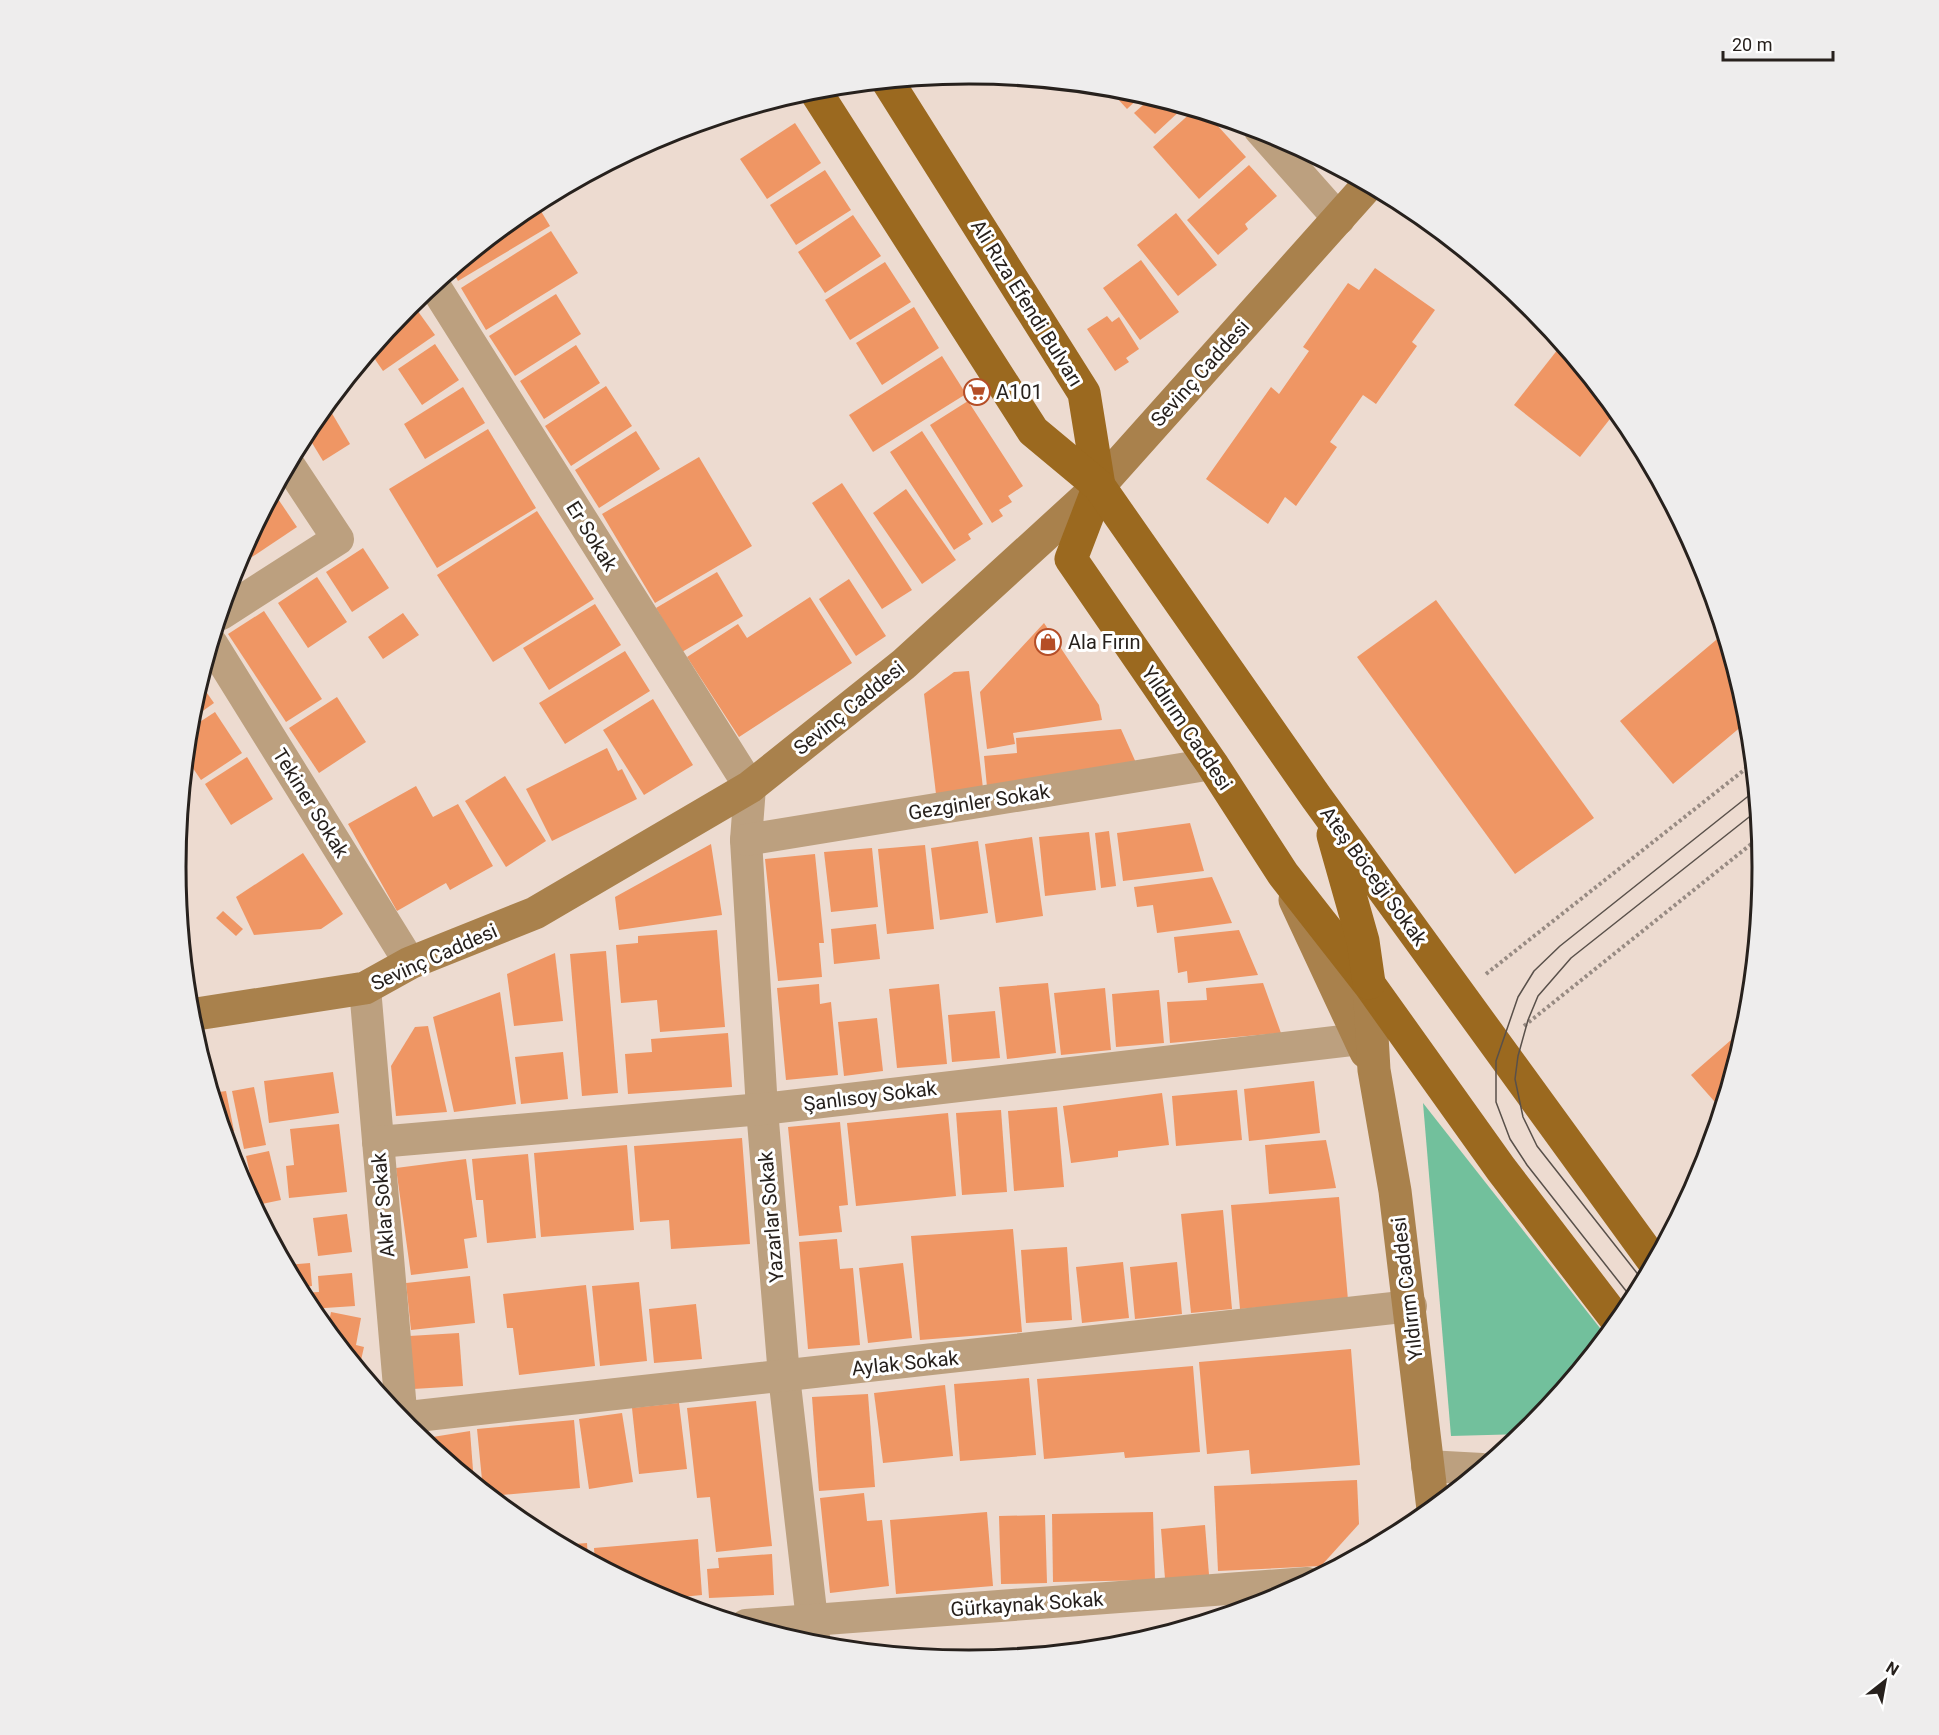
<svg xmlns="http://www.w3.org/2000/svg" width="1939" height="1735" font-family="Roboto,sans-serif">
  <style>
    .green { fill: #72c09c }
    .building { fill: #ef9664 }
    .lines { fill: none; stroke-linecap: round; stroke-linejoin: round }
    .path { stroke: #988b83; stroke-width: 4; stroke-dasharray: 3 3; stroke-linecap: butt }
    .street { stroke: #bca07f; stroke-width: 32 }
    .secondary { stroke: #a9814c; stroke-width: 33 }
    .primary { stroke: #9b691f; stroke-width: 33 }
    .tram { stroke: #59504a; stroke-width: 1.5 }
    .labels { text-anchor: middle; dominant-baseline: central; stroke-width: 6; stroke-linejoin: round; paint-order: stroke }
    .street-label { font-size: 20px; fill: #27211d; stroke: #fff }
    .poi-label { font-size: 20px; fill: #27211d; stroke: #fff; text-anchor: start }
    .rim { fill: none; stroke: #27211d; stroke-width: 3 }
  </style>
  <rect width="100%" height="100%" fill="#eddbd0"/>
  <path class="green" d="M1423 1103 1607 1337 1524 1434 1451 1436Z"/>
  <g class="building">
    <path d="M1107 87 1125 89 1143 94 1127 109Z"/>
    <path d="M1152 97 1184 107 1155 134 1134 113Z"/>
    <path d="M1194 110 1207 114 1246 157 1199 199 1153 147Z"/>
    <path d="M795 123 821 163 767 199 740 159Z"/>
    <path d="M1249 165 1277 196 1245 224 1248 229 1218 255 1187 220Z"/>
    <path d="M825 170 851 210 796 245 770 205Z"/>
    <path d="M536 203 550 226 458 281 452 270Z"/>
    <path d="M1176 213 1217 265 1178 296 1137 245Z"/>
    <path d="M853 215 881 256 825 293 798 252Z"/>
    <path d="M551 231 578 273 486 330 461 288Z"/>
    <path d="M1141 260 1179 312 1140 340 1103 288Z"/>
    <path d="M885 262 911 302 850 340 825 300Z"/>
    <path d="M1375 268 1435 310 1412 342 1417 346 1376 404 1363 395 1330 442 1337 447 1296 506 1285 497 1268 524 1206 479 1271 387 1279 394 1309 351 1303 347 1348 283 1359 290Z"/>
    <path d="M556 294 581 334 515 376 489 336Z"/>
    <path d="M412 303 435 335 383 371 370 352Z"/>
    <path d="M914 307 939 348 882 385 856 343Z"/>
    <path d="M1107 316 1112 322 1119 317 1139 349 1126 358 1129 362 1115 371 1087 329Z"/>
    <path d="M435 344 459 380 422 405 398 369Z"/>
    <path d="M1562 344 1617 410 1580 457 1514 405Z"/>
    <path d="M576 345 600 383 544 419 520 381Z"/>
    <path d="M942 356 966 394 873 452 849 415Z"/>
    <path d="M606 386 632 426 571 466 545 426Z"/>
    <path d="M463 387 485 423 425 459 404 424Z"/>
    <path d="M968 401 1023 486 1008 496 1012 502 999 510 1003 516 992 523 930 425Z"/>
    <path d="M330 410 350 444 323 461 306 433 316 418Z"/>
    <path d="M488 429 536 508 437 568 389 489Z"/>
    <path d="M636 431 660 469 599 508 575 470Z"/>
    <path d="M922 431 983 524 968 534 971 539 954 550 890 452Z"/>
    <path d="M699 457 752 546 655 603 602 514Z"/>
    <path d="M842 483 912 590 882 609 812 503Z"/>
    <path d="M906 489 956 560 922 584 873 513Z"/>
    <path d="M274 493 297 527 252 557 245 546Z"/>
    <path d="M537 511 594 599 493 662 437 575Z"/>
    <path d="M363 548 389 588 352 612 326 572Z"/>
    <path d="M717 572 743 616 682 652 656 608Z"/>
    <path d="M317 577 347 622 308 648 278 603Z"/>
    <path d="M849 579 886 636 856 656 819 599Z"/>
    <path d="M810 597 852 663 739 737 687 657 738 624 747 638Z"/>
    <path d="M1436 600 1594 818 1515 874 1357 657Z"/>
    <path d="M595 604 621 645 549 690 523 648Z"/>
    <path d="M264 611 322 699 286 722 228 634Z"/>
    <path d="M403 613 419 635 383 659 368 637Z"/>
    <path d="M1044 623 1099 705 1102 720 1013 733 1015 744 987 749 980 692Z"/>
    <path d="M1722 635 1726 640 1749 720 1673 784 1620 721Z"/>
    <path d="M625 651 650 691 565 744 539 703Z"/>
    <path d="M969 671 983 788 936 794 924 694 954 672Z"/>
    <path d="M200 683 214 703 190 720 191 712Z"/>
    <path d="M337 697 366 742 319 773 289 728Z"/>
    <path d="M653 699 693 765 644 795 603 730Z"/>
    <path d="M215 712 242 753 201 780 186 758 189 729Z"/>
    <path d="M1121 729 1141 774 987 787 984 756 1017 753 1016 738Z"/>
    <path d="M607 748 618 771 622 769 637 799 552 841 526 789Z"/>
    <path d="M247 757 273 799 231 825 205 784Z"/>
    <path d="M505 776 546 841 506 867 465 801Z"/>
    <path d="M416 786 433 817 458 804 493 866 450 890 446 883 397 911 348 824Z"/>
    <path d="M1190 823 1204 871 1123 881 1117 833Z"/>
    <path d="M1109 831 1116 886 1101 888 1095 833Z"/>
    <path d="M1089 832 1096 890 1045 896 1039 837Z"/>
    <path d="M1032 837 1043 916 996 923 985 844Z"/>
    <path d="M978 841 988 913 940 920 931 848Z"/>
    <path d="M711 844 722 915 619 930 615 897Z"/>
    <path d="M925 845 934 929 887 934 878 849Z"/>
    <path d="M872 848 878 907 831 912 824 852Z"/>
    <path d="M303 853 343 914 321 929 254 935 236 897Z"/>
    <path d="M815 854 824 943H819L822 977 778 981 765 859Z"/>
    <path d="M1212 877 1232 923 1157 933 1153 905 1137 907 1134 887Z"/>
    <path d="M223 911 243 929 236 936 216 918Z"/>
    <path d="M876 924 880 959 834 964 831 929Z"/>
    <path d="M717 930 725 1027 660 1032 657 1000 621 1003 616 945 638 943V936Z"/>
    <path d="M1239 930 1258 975 1188 983 1187 971 1178 973 1174 937Z"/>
    <path d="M606 951 618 1093 582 1096 570 954Z"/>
    <path d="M555 953 563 1021 514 1026 507 974Z"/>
    <path d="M1048 983 1056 1053 1007 1059 999 987Z"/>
    <path d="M1263 983 1281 1033 1170 1043 1167 1002 1207 1000 1206 988Z"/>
    <path d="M819 984 820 1004 831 1002 838 1075 786 1080 777 988Z"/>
    <path d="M939 984 947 1064 897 1068 889 989Z"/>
    <path d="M1105 988 1111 1050 1061 1055 1054 993Z"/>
    <path d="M1159 990 1164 1043 1116 1047 1112 994Z"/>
    <path d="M500 992 516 1104 454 1112 433 1017Z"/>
    <path d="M995 1011 1000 1058 952 1062 948 1015Z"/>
    <path d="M877 1018 883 1071 844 1076 838 1022Z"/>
    <path d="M428 1026 447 1112 396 1116 391 1066 415 1027Z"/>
    <path d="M1747 1026 1722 1110 1691 1075Z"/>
    <path d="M728 1033 732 1087 628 1094 625 1054 652 1052 651 1039Z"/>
    <path d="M563 1052 568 1099 521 1104 515 1057Z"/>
    <path d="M333 1072 339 1113 269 1123 264 1081Z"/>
    <path d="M1314 1081 1320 1133 1249 1141 1244 1089Z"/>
    <path d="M254 1087 266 1145 244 1149 232 1091Z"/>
    <path d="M1237 1090 1242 1140 1176 1146 1172 1096Z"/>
    <path d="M226 1091 234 1131 224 1133 212 1093Z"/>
    <path d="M1162 1093 1169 1145 1118 1151V1157L1071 1163 1063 1106Z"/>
    <path d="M1057 1107 1064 1187 1014 1191 1008 1111Z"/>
    <path d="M1001 1110 1007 1192 962 1195 956 1113Z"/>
    <path d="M948 1113 956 1196 856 1206 847 1123Z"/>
    <path d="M840 1122 848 1205 839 1206 842 1232 799 1236 788 1127Z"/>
    <path d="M339 1124 347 1192 289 1198 286 1166 294 1165 290 1129Z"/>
    <path d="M742 1138 750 1244 671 1249 669 1220 640 1222 634 1146Z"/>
    <path d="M1326 1140 1336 1188 1269 1194 1265 1145Z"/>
    <path d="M627 1145 634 1230 541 1237 534 1153Z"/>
    <path d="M269 1151 281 1200 257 1205 246 1156Z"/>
    <path d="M528 1154 536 1238 487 1243 483 1200H476L472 1159Z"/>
    <path d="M466 1159 477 1237 464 1239 468 1268 411 1275 396 1168Z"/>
    <path d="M1339 1197 1348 1300 1240 1309 1231 1205Z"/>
    <path d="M1223 1210 1232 1309 1191 1313 1181 1214Z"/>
    <path d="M347 1214 352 1252 318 1256 313 1218Z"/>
    <path d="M1013 1229 1022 1332 920 1340 911 1236Z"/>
    <path d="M837 1239 840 1269 853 1268 860 1345 808 1349 799 1242Z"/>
    <path d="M1067 1247 1072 1320 1026 1323 1021 1250Z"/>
    <path d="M1123 1262 1129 1318 1082 1323 1076 1267Z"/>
    <path d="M1177 1262 1182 1314 1135 1319 1130 1267Z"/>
    <path d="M310 1263 312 1286 298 1288 286 1265Z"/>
    <path d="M903 1263 912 1338 868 1343 859 1268Z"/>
    <path d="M352 1273 355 1306 310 1309 301 1293 319 1292 318 1276Z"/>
    <path d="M470 1276 475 1323 411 1330 406 1283Z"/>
    <path d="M639 1282 647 1361 600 1366 592 1286Z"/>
    <path d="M586 1285 595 1366 519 1375 513 1328H507L503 1294Z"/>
    <path d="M696 1304 702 1359 654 1363 649 1309Z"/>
    <path d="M331 1312 361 1318 356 1345 364 1347 359 1369 314 1314 330 1317Z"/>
    <path d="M459 1333 463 1386 413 1389 409 1336Z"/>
    <path d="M1351 1349 1360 1465 1251 1474 1249 1450 1207 1454 1199 1362Z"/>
    <path d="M1193 1366 1200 1452 1125 1458 1124 1452 1044 1459 1037 1379Z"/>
    <path d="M1029 1378 1036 1455 960 1461 954 1384Z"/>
    <path d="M945 1385 953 1456 883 1463 874 1393Z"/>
    <path d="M868 1394 875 1487 819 1491 812 1397Z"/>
    <path d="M756 1401 772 1546 716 1552 710 1497 697 1498 687 1408Z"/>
    <path d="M679 1403 687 1469 639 1474 632 1408Z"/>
    <path d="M622 1413 633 1482 589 1489 579 1419Z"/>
    <path d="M574 1420 580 1488 490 1496 489 1490H483L477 1429Z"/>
    <path d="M470 1431 474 1483 420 1439Z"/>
    <path d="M1357 1480 1359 1524 1321 1566 1218 1571 1214 1486Z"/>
    <path d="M864 1493 867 1521 882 1520 889 1586 830 1593 820 1498Z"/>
    <path d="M987 1512 993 1586 896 1594 890 1520Z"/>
    <path d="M1153 1512 1155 1580 1053 1582 1052 1514Z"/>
    <path d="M1045 1515 1047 1583 1001 1584 999 1516Z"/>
    <path d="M1205 1525 1210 1587 1166 1591 1161 1529Z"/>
    <path d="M698 1539 702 1595 661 1599 595 1563 594 1548Z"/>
    <path d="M587 1543 588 1560 561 1545Z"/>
    <path d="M772 1554 774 1595 709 1598 707 1569 719 1568 718 1558Z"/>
    <path d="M1110 1644V1648L1063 1652V1649Z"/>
    <path d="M1056 1649V1653L1012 1657 1011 1650Z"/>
    <path d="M1003 1650 1004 1658 969 1661 909 1656Z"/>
  </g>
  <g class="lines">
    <g class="path">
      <path d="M1486 974 1753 763"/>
      <path d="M1524 1026 1760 837"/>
    </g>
    <g class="street">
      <path d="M1260 130 1339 219"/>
      <path d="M434 285 750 787 746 840 762 1109 784 1376 815 1646"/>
      <path d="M221 614 338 539 289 465"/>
      <path d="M212 644 410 963"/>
      <path d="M746 840 1212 764"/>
      <path d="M365 988 402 1422"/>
      <path d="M378 1142 762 1109 1360 1039"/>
      <path d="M399 1418 1411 1306"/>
      <path d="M1427 1466 1482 1469"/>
      <path d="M746 1625 1307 1583"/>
    </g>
    <g class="secondary">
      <path d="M1295 900 1366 1052"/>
      <path d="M1369 984 1374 1070 1395 1191 1433 1509"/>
      <path d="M190 1015 365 988 410 963 535 913 750 787 904 664 1099 486 1368 185"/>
    </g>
    <g class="primary">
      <path d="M888 82 1084 393 1099 486 1071 559 1212 764 1283 874 1369 984 1501 1169 1618 1322"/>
      <path d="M814 89 1033 431 1099 486 1316 797 1654 1262"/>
      <path d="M1333 835 1363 941 1369 983"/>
    </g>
    <g class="tram">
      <path d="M1644 1282 1537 1146 1523 1117 1515 1079 1518 1056 1528 1020 1538 996 1571 958 1758 810"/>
      <path d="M1634 1301 1527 1165 1510 1139 1496 1102V1061L1518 997 1534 971 1560 946 1756 790"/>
    </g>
  </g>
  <defs>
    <symbol id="supermarket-ring" viewBox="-11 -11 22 22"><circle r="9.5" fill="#fff" stroke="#b54e27" stroke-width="1.5"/><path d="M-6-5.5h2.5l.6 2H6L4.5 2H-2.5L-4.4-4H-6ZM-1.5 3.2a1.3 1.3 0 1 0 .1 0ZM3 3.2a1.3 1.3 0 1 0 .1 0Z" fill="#b54e27"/></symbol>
    <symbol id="shop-ring" viewBox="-11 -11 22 22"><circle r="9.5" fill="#fff" stroke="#b54e27" stroke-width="1.5"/><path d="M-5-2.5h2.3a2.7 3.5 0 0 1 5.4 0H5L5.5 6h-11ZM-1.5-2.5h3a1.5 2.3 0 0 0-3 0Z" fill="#b54e27"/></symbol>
  </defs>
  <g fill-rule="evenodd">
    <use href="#supermarket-ring" x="962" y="377" width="30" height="30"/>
    <use href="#shop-ring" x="1033" y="627" width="30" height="30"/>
  </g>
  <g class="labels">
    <g class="street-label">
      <text transform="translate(1027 303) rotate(58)">Ali Rıza Efendi Bulvarı</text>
      <text transform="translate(1200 373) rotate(-48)">Sevinç Caddesi</text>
      <text transform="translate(592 536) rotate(58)">Er Sokak</text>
      <text transform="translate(849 708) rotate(-39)">Sevinç Caddesi</text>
      <text transform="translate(1187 728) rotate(56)">Yıldırım Caddesi</text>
      <text transform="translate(979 802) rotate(-9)">Gezginler Sokak</text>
      <text transform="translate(311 803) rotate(58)">Tekiner Sokak</text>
      <text transform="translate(1374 876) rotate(54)">Ateş Böceği Sokak</text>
      <text transform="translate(434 957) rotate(-24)">Sevinç Caddesi</text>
      <text transform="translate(870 1096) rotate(-7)">Şanlısoy Sokak</text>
      <text transform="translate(383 1205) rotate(-95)">Aklar Sokak</text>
      <text transform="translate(771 1217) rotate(-95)">Yazarlar Sokak</text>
      <text transform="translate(1407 1289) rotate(-97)">Yıldırım Caddesi</text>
      <text transform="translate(905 1363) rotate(-6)">Aylak Sokak</text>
      <text transform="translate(1027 1604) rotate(-4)">Gürkaynak Sokak</text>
    </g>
    <g class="poi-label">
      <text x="996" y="392">A101</text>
      <text x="1068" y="642">Ala Fırın</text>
    </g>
  </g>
  <path d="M0 0H1939V1735H0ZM186 867a783 783 0 1 1 1566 0a783 783 0 1 1-1566 0Z" fill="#eeeded" fill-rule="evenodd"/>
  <path class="rim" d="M186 867a783 783 0 1 1 1566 0a783 783 0 1 1-1566 0Z"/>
  <g transform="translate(1885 1681) rotate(31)" stroke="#ffffff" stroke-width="4.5" paint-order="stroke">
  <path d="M0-4.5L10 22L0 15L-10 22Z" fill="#27211d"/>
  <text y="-9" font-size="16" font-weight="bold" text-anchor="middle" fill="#27211d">N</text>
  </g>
  <path d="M1723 51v9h110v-9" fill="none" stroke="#27211d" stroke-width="3"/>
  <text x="1732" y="51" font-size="18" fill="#27211d" stroke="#ffffff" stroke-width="4.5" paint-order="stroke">20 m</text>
</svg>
